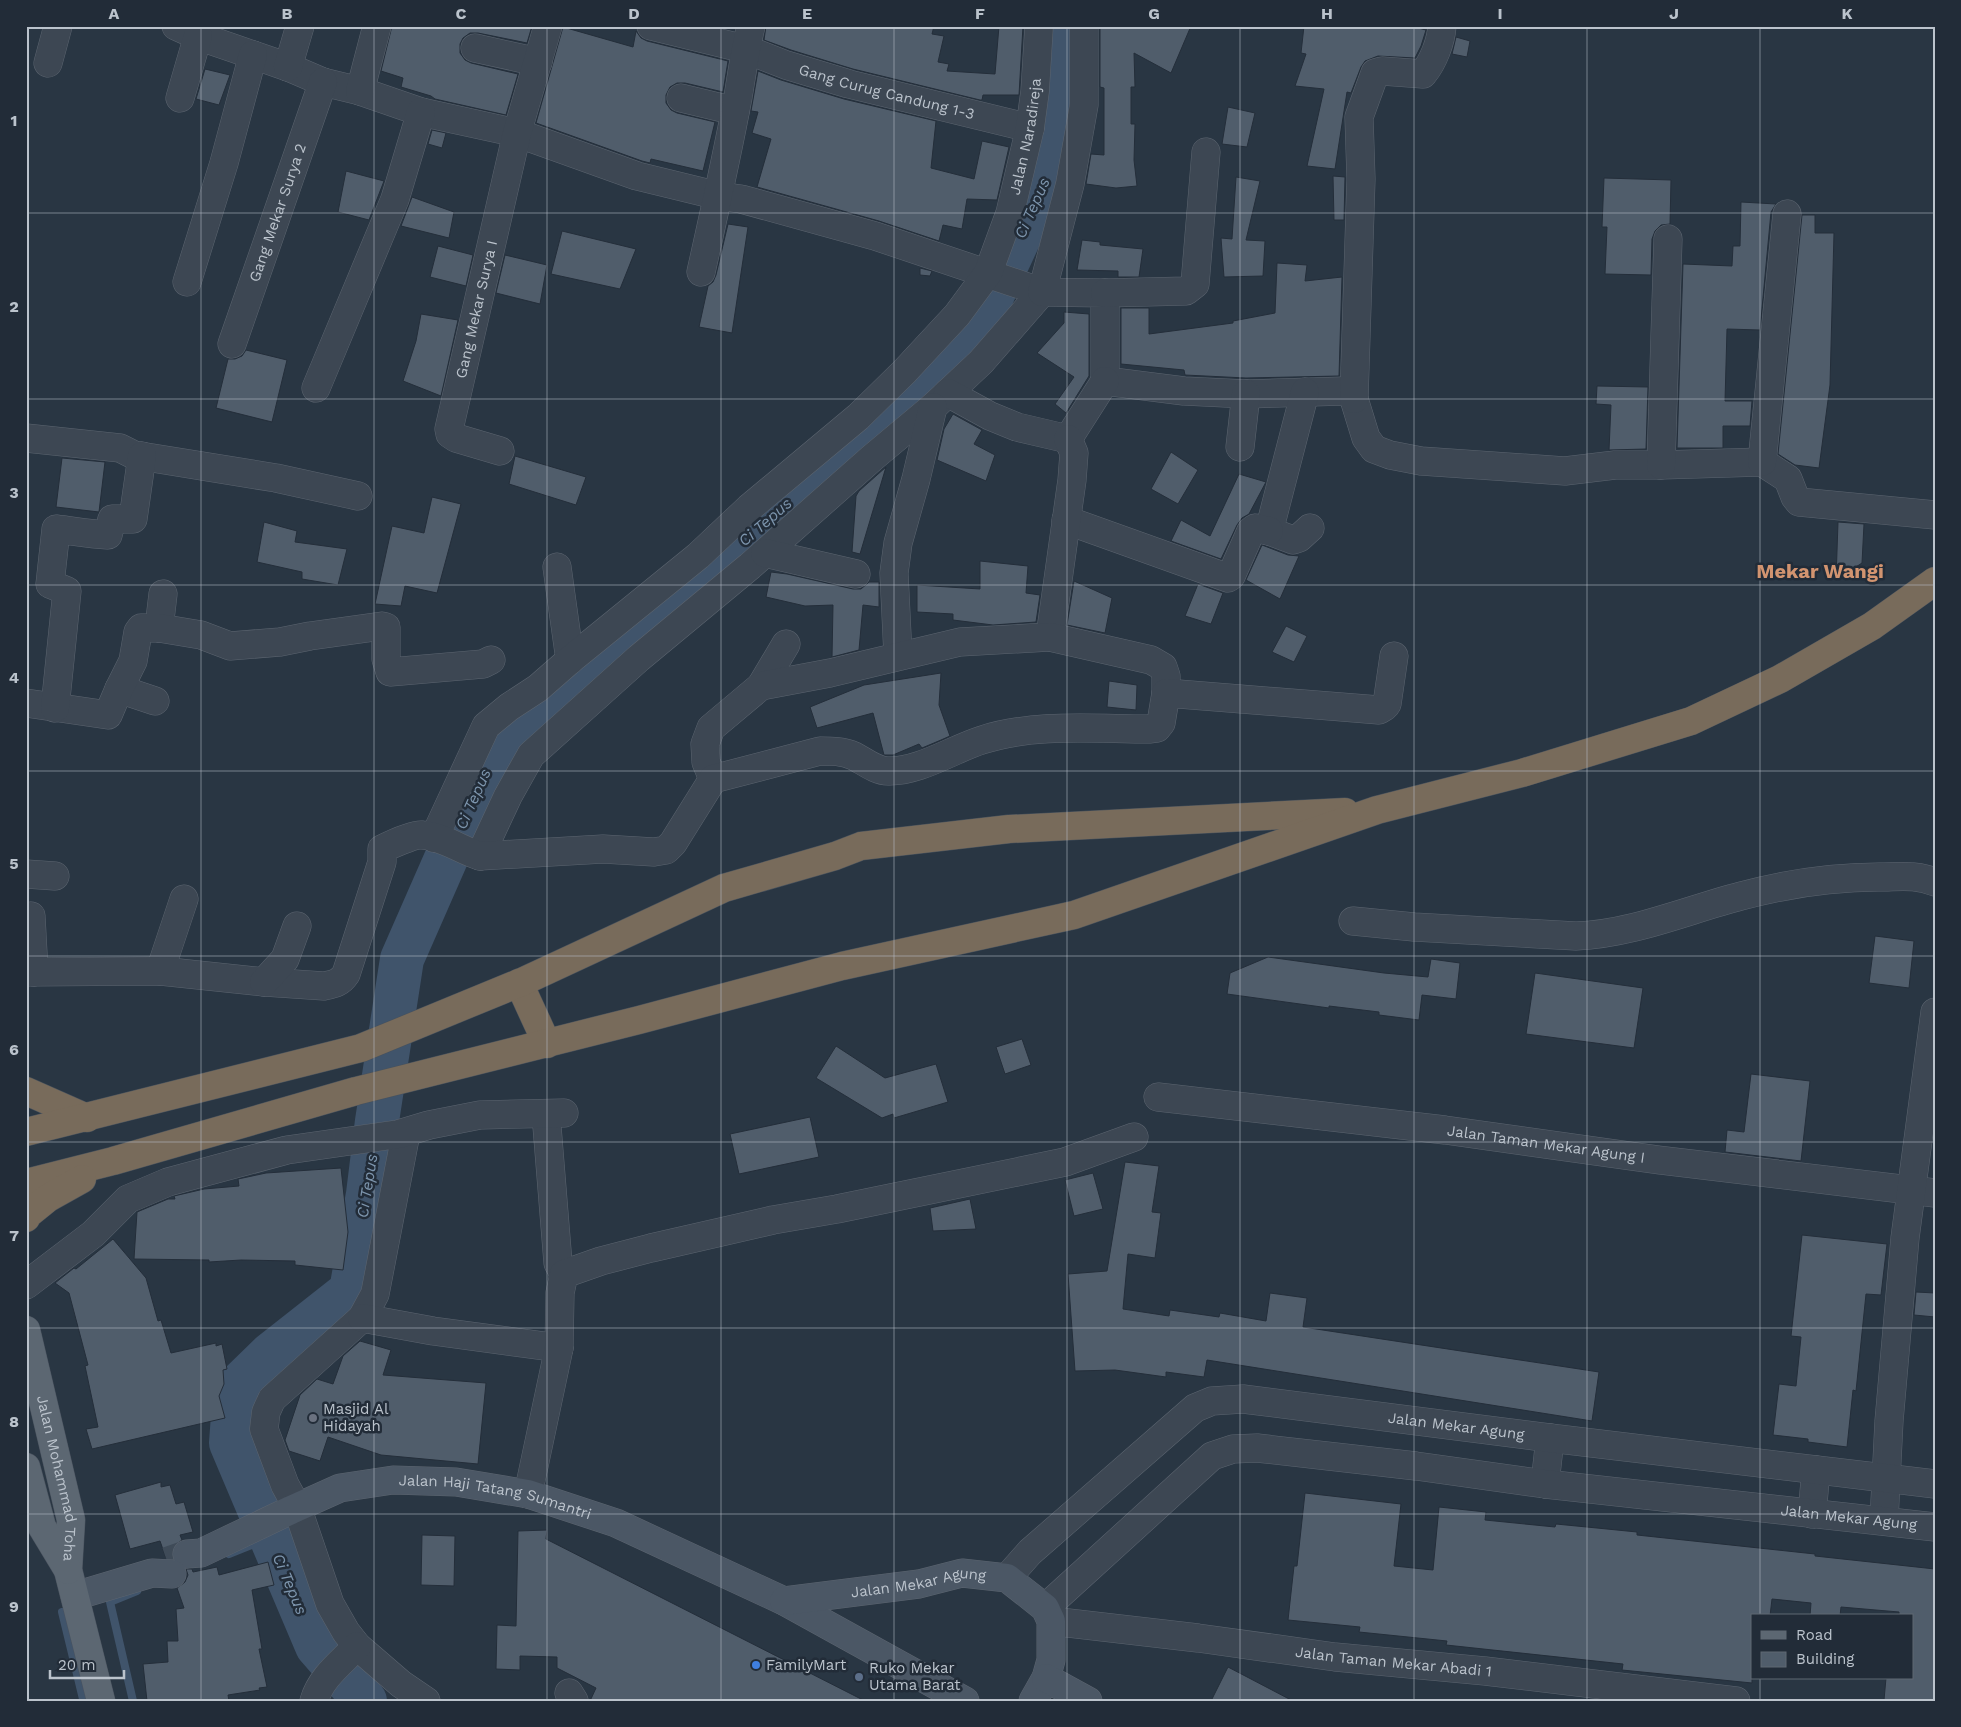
<svg xmlns="http://www.w3.org/2000/svg" width="1961" height="1727" font-family="'Work Sans',sans-serif">
  <style>
    .lines { fill: none; stroke-linecap: round; stroke-linejoin: round }
    .stream { stroke: #40546b; stroke-width: 8 }
    .river { stroke: #40546b; stroke-width: 44 }
    .building { fill: #505d6b; stroke: #242e3a }
    .secondary-tunnel { stroke: #3f4b58; stroke-width: 28; stroke-dasharray: 28 14; stroke-linecap: butt }
    .street-casing { stroke: #5c6570; stroke-width: 29 }
    .secondary-casing { stroke: #5c6570; stroke-width: 29 }
    .primary-casing { stroke: #4a535f; stroke-width: 29 }
    .highway-casing { stroke: #48525d; stroke-width: 29 }
    .street { stroke: #3d4753; stroke-width: 28 }
    .secondary { stroke: #4b5765; stroke-width: 28 }
    .primary { stroke: #5c6772; stroke-width: 28 }
    .highway { stroke: #786b5b; stroke-width: 28 }
    .grid { fill: none; stroke: #bbc3cc; stroke-width: 1; stroke-opacity: 0.55 }
    .worship-dot { fill: #6b7280; stroke: #222c38; stroke-width: 2 }
    .shop-dot { fill: #3f7fe0; stroke: #222c38; stroke-width: 2 }
    .service-dot { fill: #5c6f8a; stroke: #222c38; stroke-width: 2 }
    .labels { text-anchor: middle; dominant-baseline: central; stroke-width: 5; stroke-linejoin: round; paint-order: stroke }
    .street-label { font-size: 15px; fill: #bbc3cc; stroke: #222c38 }
    .poi-label { font-size: 15px; fill: #bbc3cc; stroke: #222c38; text-anchor: start }
    .water-label { font-size: 16px; font-style: italic; fill: #7d95ad; stroke: #222c38 }
    .district-label { font-size: 20px; font-weight: bold; fill: #d29470; stroke: #222c38 }
    .neatline { fill: none; stroke: #bbc3cc; stroke-width: 2 }
    .grid-label { font-size: 16px; text-anchor: middle; font-weight: bold; fill: #bbc3cc }
  </style>
  <rect width="100%" height="100%" fill="#293643"/>
  <g class="lines">
    <g class="stream">
      <path d="M229 1554 271 1537"/>
      <path d="M62 1612 83 1699"/>
      <path d="M133 1701 110 1602 137 1591"/>
    </g>
    <path class="river" d="M365 1701 317 1646 231 1443 235 1389 271 1354 351 1291 368 1194 377 1121 402 959 488 763 871 429 979 324 1049 173 1064 26"/>
  </g>
  <g class="building">
    <path d="M392 26H532L527 43 478 33H470L463 38 460 44V53L465 60 471 63 518 74 506 115 435 99 431 96 401 87 403 78 381 71Z"/>
    <path d="M766 26H934L932 34 944 36 938 62 949 64 947 71 995 74 999 26H1023L1019 95H983L982 100H980L853 69 791 50 764 40Z"/>
    <path d="M1100 26H1191L1171 73 1134 53 1135 87H1131V124H1135L1134 160 1137 186 1116 188 1086 184 1091 154 1104 155V88L1100 87Z"/>
    <path d="M1304 26H1410L1426 30 1421 46 1415 58 1378 56 1365 61 1361 67 1351 93 1347 92 1335 169 1307 166 1324 89 1295 86 1306 54 1301 53Z"/>
    <path d="M563 27 633 47 636 31 641 38 647 41 728 61 723 92 685 83H677L670 87 666 95V103L671 110 677 113 715 122 703 171 651 159 650 163 642 161 536 123Z"/>
    <path d="M1456 37 1470 41 1467 57 1452 54Z"/>
    <path d="M205 69 230 75 219 105 196 99Z"/>
    <path d="M758 71 781 80 844 99 936 121 931 168 974 179 982 141 1009 147 997 200 967 199 962 229 943 225 939 241 879 221 757 187 771 139 752 133 758 112 751 111Z"/>
    <path d="M1228 107 1255 113 1247 147 1222 144Z"/>
    <path d="M432 130 446 133 442 148 428 144Z"/>
    <path d="M346 171 384 181 369 220 338 212Z"/>
    <path d="M1333 176 1345 177 1344 220H1334Z"/>
    <path d="M1236 177 1260 181 1246 240 1265 241 1263 276 1224 277 1221 238 1232 239Z"/>
    <path d="M1604 178 1671 180 1670 224 1661 225 1655 231 1652 239 1651 275 1605 274 1607 227H1602Z"/>
    <path d="M412 197 454 212 449 238 401 226Z"/>
    <path d="M1741 202 1776 204 1771 212 1760 330 1727 329 1725 401H1752L1750 426H1723V448H1677L1683 264 1732 266 1733 246H1740Z"/>
    <path d="M1802 215H1815V233H1834L1830 385 1819 468 1795 465 1778 454Z"/>
    <path d="M728 224 748 227 732 333 699 327 708 286 713 282 716 275Z"/>
    <path d="M562 231 636 249 620 289 551 274Z"/>
    <path d="M1082 240 1100 242V245L1143 249 1139 277H1118V271L1077 270Z"/>
    <path d="M438 246 473 255 466 286 430 277Z"/>
    <path d="M505 255 547 265 540 304 496 293Z"/>
    <path d="M1277 263 1307 265 1305 281 1342 277 1339 376 1246 378 1185 375 1184 370 1121 364V308H1149V334L1233 323V321L1275 313Z"/>
    <path d="M920 268 932 271 930 276 920 275Z"/>
    <path d="M1064 312 1089 314V376L1066 413 1055 404 1074 377 1037 353 1064 323Z"/>
    <path d="M421 314 458 320 441 396 403 381 416 341Z"/>
    <path d="M246 350 287 360 272 422 216 408 228 359H235L242 356Z"/>
    <path d="M1597 386 1648 387 1646 449 1609 450 1611 405 1596 404Z"/>
    <path d="M953 414 982 430 974 444 995 455 986 481 937 460 944 429Z"/>
    <path d="M1171 452 1198 470 1178 504 1151 489Z"/>
    <path d="M515 456 586 477 576 505 509 484Z"/>
    <path d="M62 458 105 462 99 512 56 507Z"/>
    <path d="M886 467 860 554 852 552 856 496 859 491Z"/>
    <path d="M1239 474 1266 482 1249 514 1242 518 1237 525 1221 559 1171 541 1181 520 1210 536Z"/>
    <path d="M432 497 461 504 437 593 405 586 401 606 375 604 392 526 424 533Z"/>
    <path d="M264 522 297 531 295 542 347 549 338 585 302 579V572L257 562Z"/>
    <path d="M1838 522 1864 524 1862 563 1836 580Z"/>
    <path d="M1262 545 1288 555 1299 556 1280 599 1246 580Z"/>
    <path d="M980 561 1028 566 1026 593 1040 595 1036 622 993 625 953 620V614L917 612V585L980 589Z"/>
    <path d="M771 572 787 574 853 589H861L869 582H879V607L863 605 859 650 832 657 833 605 805 606 766 597Z"/>
    <path d="M1074 581 1112 598 1105 633 1067 625Z"/>
    <path d="M1198 584 1223 593 1211 624 1185 616Z"/>
    <path d="M1286 626 1307 636 1294 662 1272 652Z"/>
    <path d="M941 673 939 705 950 736 941 740 922 748 919 744 893 755H884L873 713 817 728 810 707 864 685Z"/>
    <path d="M1109 681 1137 685 1136 710 1107 707Z"/>
    <path d="M1875 936 1914 941 1909 988 1869 983Z"/>
    <path d="M1268 957 1384 973 1428 977 1431 959 1460 963 1456 999 1422 995 1419 1020 1379 1015V1012L1329 1006V1008L1227 994 1230 973Z"/>
    <path d="M1535 973 1643 988 1634 1048 1526 1034Z"/>
    <path d="M1022 1039 1031 1065 1005 1074 996 1047Z"/>
    <path d="M836 1046 885 1078 936 1064 948 1102 894 1118 893 1114 882 1118 816 1078Z"/>
    <path d="M1751 1074 1810 1081 1801 1161 1725 1152 1727 1130 1744 1132Z"/>
    <path d="M810 1117 819 1157 739 1174 730 1134Z"/>
    <path d="M1125 1162 1159 1166 1152 1212 1161 1213 1155 1258 1128 1254 1123 1309 1169 1316 1170 1310 1219 1317 1220 1313 1266 1321 1270 1293 1307 1298 1303 1327 1599 1372 1592 1421 1207 1360 1204 1377 1166 1372V1377L1115 1370 1075 1371 1068 1274 1107 1271Z"/>
    <path d="M341 1168 348 1232 343 1270 295 1265V1261L241 1260 209 1262V1260L134 1259 137 1212 168 1199H175L174 1196 204 1189 239 1186 238 1179 266 1173Z"/>
    <path d="M1093 1173 1103 1209 1074 1216 1065 1180Z"/>
    <path d="M970 1199 976 1229 933 1231 930 1208Z"/>
    <path d="M1802 1235 1887 1244 1881 1295 1866 1294 1856 1391 1853 1390 1847 1447 1808 1442V1439L1773 1435 1779 1384 1796 1386 1801 1337 1791 1336Z"/>
    <path d="M113 1239 146 1278 158 1321 161 1320 171 1353 216 1343V1346L222 1344 227 1369 223 1370 224 1384 219 1396 225 1418 92 1449 86 1429 98 1427 85 1366 88 1365 69 1293 55 1283 74 1268 76 1269Z"/>
    <path d="M1916 1292 1935 1293V1317L1914 1315Z"/>
    <path d="M360 1341 391 1350 383 1375 486 1383 478 1464 381 1455 328 1437 320 1461 289 1451 285 1440 300 1395 317 1379 333 1384 343 1356Z"/>
    <path d="M161 1482V1487L170 1485 176 1504 184 1502 193 1532 180 1535 182 1540 173 1547 172 1558H166L160 1541 130 1549 115 1495Z"/>
    <path d="M1305 1493 1401 1504 1394 1566 1433 1570 1439 1507 1486 1512 1485 1520 1555 1527 1556 1524 1597 1528 1637 1532V1535L1815 1554V1556L1935 1569V1701L1884 1700 1886 1678H1912V1616H1899V1612L1841 1607 1840 1616H1810L1811 1603 1772 1599 1770 1616H1752V1683L1622 1670 1623 1664 1446 1645 1447 1641 1359 1632 1360 1627 1288 1620 1294 1566H1297Z"/>
    <path d="M547 1530 546 1539 865 1701H590L596 1688 557 1668V1657L520 1656V1670L496 1669 497 1625 516 1626 518 1531Z"/>
    <path d="M422 1535 455 1536 454 1586 421 1585Z"/>
    <path d="M268 1562 274 1585 252 1590 262 1649H259L267 1687 259 1688 260 1690 228 1695 229 1701H147L143 1664 168 1662 167 1641H178L176 1609 184 1608 177 1588 185 1582 188 1575 186 1569H192L193 1572 217 1567 219 1575Z"/>
    <path d="M1228 1667 1293 1701H1211Z"/>
  </g>
  <g class="lines">
    <path class="secondary-tunnel" d="M167 1561 187 1554"/>
    <defs>
      <g id="street">
        <path d="M176 26 198 36 288 67 323 82 360 91 421 112 517 133 637 176 719 196 741 199 875 236 1042 292 981 362 933 407 872 458 750 566 639 658 531 755 508 796 480 856"/>
        <path id="s1" d="M651 26 745 49 786 65 849 84 1030 128"/>
        <path d="M1084 26V105L1070 184 1042 292 1105 293V381L1184 391 1246 394 1345 391 1351 394 1354 399 1366 438 1374 449 1390 455 1421 461 1565 471 1615 465H1661L1762 462 1788 479 1795 497 1799 502 1935 515"/>
        <path d="M475 48 538 62"/>
        <path d="M48 63 58 26"/>
        <path d="M288 67 300 26"/>
        <path d="M360 91 377 26"/>
        <path d="M180 98 198 36"/>
        <path d="M681 98 735 111"/>
        <path d="M701 272C714 214 727 156 738 97 742 73 745 50 751 26"/>
        <path d="M187 282 224 163 253 55"/>
        <path d="M1105 293 1186 291 1195 284 1206 152"/>
        <path id="s2" d="M232 344 323 82"/>
        <path d="M316 388 395 199 421 112"/>
        <path d="M1305 392 1269 531 1293 540 1299 538 1310 528"/>
        <path d="M948 393 990 416 1017 427 1068 439 1105 381"/>
        <path d="M1354 399 1361 179 1359 117 1375 73 1382 71 1423 74C1433 62 1441 42 1442 26"/>
        <path d="M26 438 120 448 134 455 276 478 358 496"/>
        <path d="M1240 447 1246 394"/>
        <path id="s3" d="M500 451 456 438 450 434 449 429 517 133 548 26"/>
        <path d="M1762 462 1787 214"/>
        <path d="M1661 465 1668 239"/>
        <path d="M1066 520 1228 578 1231 576 1251 531 1255 528 1269 531"/>
        <path d="M765 553 856 574"/>
        <path d="M557 567 570 660"/>
        <path d="M159 628 163 594"/>
        <path d="M1050 637 1072 480 1074 453 1068 439"/>
        <path d="M898 656 894 573 898 543 916 479 933 407"/>
        <path d="M761 686 786 644"/>
        <path d="M119 689 155 701"/>
        <path d="M26 703 108 715 119 689 133 661 138 632 141 628H159L201 635 230 646 280 642 310 636 382 626 386 627V659L390 672 483 664 491 660"/>
        <path d="M55 708 67 591 50 584 56 529C73 531 90 534 108 535L112 519H133L142 456"/>
        <path d="M713 779 706 762 705 744 711 728 761 686 830 673 960 642 1050 637 1151 660 1163 667 1166 676V693"/>
        <path id="s4" d="M434 838 486 726 509 707 538 688 570 660 698 556 749 508 858 417 904 372 957 315 988 273 1010 213 1030 128 1035 91 1039 26"/>
        <path d="M26 874 55 876"/>
        <path d="M31 916 34 972"/>
        <path d="M1353 921 1414 927 1576 936C1632 934 1687 910 1741 896 1786 884 1832 877 1879 877 1899 877 1916 874 1935 882"/>
        <path d="M160 971 184 899"/>
        <path d="M26 972 160 971 264 982 324 986C334 984 340 983 346 974L382 862V849C390 845 414 834 422 835 442 836 461 850 480 856L603 849 654 852 666 850 673 843 713 779 820 751C832 751 843 751 854 756 864 761 876 771 888 771 919 772 953 749 982 740 1034 723 1095 729 1149 729L1157 728 1161 723 1166 693 1379 710 1384 707 1387 704 1394 656"/>
        <path d="M264 982 285 959 297 926"/>
        <path id="s5" d="M1158 1097 1445 1130 1659 1160 1935 1193"/>
        <path d="M546 1114 558 1263 564 1274"/>
        <path d="M406 1133 375 1294 362 1318 272 1399 266 1412 264 1429 285 1485 297 1507 330 1604 346 1632 357 1646 401 1684 426 1701"/>
        <path d="M26 1285 93 1234 128 1199 168 1182 287 1150 399 1134 429 1125 480 1115 564 1113"/>
        <path d="M362 1318 433 1331 559 1348"/>
        <path d="M1545 1484 1550 1438"/>
        <path d="M528 1494 559 1348 560 1293 564 1274 601 1261 651 1248 773 1220 837 1209 1065 1162 1134 1137"/>
        <path d="M1812 1514 1816 1470"/>
        <path d="M1884 1521 1889 1421 1905 1238 1935 1012"/>
        <path id="s6" d="M1007 1578 1030 1552 1195 1408 1212 1401 1243 1399 1550 1438 1935 1484"/>
        <path id="s7" d="M1045 1608 1212 1456 1233 1449 1257 1448 1416 1466 1545 1484 1935 1527"/>
        <path id="s8" d="M1051 1621 1198 1638 1335 1657 1485 1671 1736 1701"/>
        <path d="M569 1693 574 1701"/>
        <path d="M314 1701C321 1677 341 1663 357 1646"/>
      </g>
      <g id="secondary">
        <path id="s9" d="M187 1554 201 1553 291 1510 340 1488 393 1480 456 1482 528 1494 616 1523 784 1601 965 1701"/>
        <path d="M75 1596 152 1573 172 1574"/>
        <path id="s10" d="M784 1601 919 1584 962 1573 1007 1578 1045 1608 1051 1621V1660L1046 1678 1033 1701"/>
        <path d="M1046 1678 1088 1701"/>
      </g>
      <g id="primary">
        <path id="s11" d="M26 1330 71 1520 68 1570 101 1701"/>
        <path d="M26 1467 42 1527 68 1570"/>
      </g>
      <g id="highway">
        <path d="M519 983 547 1044"/>
        <path d="M26 1091 87 1118"/>
        <path d="M26 1132 361 1048 524 981 724 888 835 856 861 846 1009 829 1345 812"/>
        <path d="M26 1183 113 1161 356 1091 639 1020 842 966 1074 915 1377 810 1522 773 1691 721 1780 679 1872 626 1935 581"/>
        <path d="M26 1218 27 1215 48 1198 82 1179"/>
      </g>
    </defs>
    <use href="#street" class="street-casing"/>
    <use href="#secondary" class="secondary-casing"/>
    <use href="#primary" class="primary-casing"/>
    <use href="#highway" class="highway-casing"/>
    <use href="#street" class="street"/>
    <use href="#secondary" class="secondary"/>
    <use href="#primary" class="primary"/>
    <use href="#highway" class="highway"/>
  </g>
  <path class="grid" d="M201 26V1701M374 26V1701M547 26V1701M721 26V1701M894 26V1701M1067 26V1701M1240 26V1701M1414 26V1701M1587 26V1701M1760 26V1616M26 213H1935M26 399H1935M26 585H1935M26 771H1935M26 956H1935M26 1142H1935M26 1328H1935M26 1514H1935M1760 1678V1701"/>
  <circle class="worship-dot" cx="313" cy="1418" r="5"/>
  <circle class="shop-dot" cx="756" cy="1665" r="5"/>
  <circle class="service-dot" cx="859" cy="1677" r="5"/>
  <g class="labels">
    <g class="street-label">
      <text stroke="none"><textPath href="#s1" startOffset="245">Gang Curug Candung 1-3</textPath></text>
      <text stroke="none"><textPath href="#s4" startOffset="944">Jalan Naradireja</textPath></text>
      <text stroke="none"><textPath href="#s2" startOffset="139">Gang Mekar Surya 2</textPath></text>
      <text stroke="none"><textPath href="#s3" startOffset="181">Gang Mekar Surya I</textPath></text>
      <text stroke="none"><textPath href="#s5" startOffset="391">Jalan Taman Mekar Agung I</textPath></text>
      <text stroke="none"><textPath href="#s6" startOffset="518">Jalan Mekar Agung</textPath></text>
      <text stroke="none"><textPath href="#s11" startOffset="152">Jalan Mohammad Toha</textPath></text>
      <text stroke="none"><textPath href="#s9" startOffset="325">Jalan Haji Tatang Sumantri</textPath></text>
      <text stroke="none"><textPath href="#s7" startOffset="868">Jalan Mekar Agung</textPath></text>
      <text stroke="none"><textPath href="#s10" startOffset="136">Jalan Mekar Agung</textPath></text>
      <text stroke="none"><textPath href="#s8" startOffset="345">Jalan Taman Mekar Abadi 1</textPath></text>
    </g>
    <g class="poi-label">
      <text x="323" y="1409">Masjid Al<tspan x="323" dy="17">Hidayah</tspan></text>
      <text x="766" y="1665">FamilyMart</text>
      <text x="869" y="1668">Ruko Mekar<tspan x="869" dy="17">Utama Barat</tspan></text>
    </g>
    <g class="water-label">
      <text transform="translate(1032 208) rotate(-66)">Ci Tepus</text>
      <text transform="translate(765 522) rotate(-41)">Ci Tepus</text>
      <text transform="translate(473 799) rotate(-66)">Ci Tepus</text>
      <text transform="translate(367 1186) rotate(-81)">Ci Tepus</text>
      <text transform="translate(290 1584) rotate(67)">Ci Tepus</text>
    </g>
    <g class="district-label">
      <text x="1820" y="571">Mekar Wangi</text>
    </g>
  </g>
  <rect width="1961" height="1727" fill="none" stroke="#222c38" stroke-width="55"/>
  <rect x="1751" y="1614" width="162" height="65" fill="#222c38" stroke="#5f6873"/>
  <rect x="1761" y="1631" width="25" height="8" fill="#5c6772" stroke="#5f6873"/>
  <text x="1796" y="1640" font-size="15" fill="#bbc3cc">Road</text>
  <rect x="1761" y="1652" width="25" height="15" fill="#505d6b" stroke="#5f6873"/>
  <text x="1796" y="1664" font-size="15" fill="#bbc3cc">Building</text>
  <path d="M50 1670v8h74v-8" fill="none" stroke="#bbc3cc" stroke-width="2.5"/>
  <text x="58" y="1670" font-size="15" fill="#bbc3cc" stroke="#222c38" stroke-width="4" paint-order="stroke">20 m</text>
  <rect x="28" y="28" width="1906" height="1672" class="neatline"/>
  <g class="grid-label">
    <text x="114" y="19">A</text>
    <text x="287" y="19">B</text>
    <text x="461" y="19">C</text>
    <text x="634" y="19">D</text>
    <text x="807" y="19">E</text>
    <text x="980" y="19">F</text>
    <text x="1154" y="19">G</text>
    <text x="1327" y="19">H</text>
    <text x="1500" y="19">I</text>
    <text x="1674" y="19">J</text>
    <text x="1847" y="19">K</text>
    <text x="14" y="126">1</text>
    <text x="14" y="312">2</text>
    <text x="14" y="498">3</text>
    <text x="14" y="683">4</text>
    <text x="14" y="869">5</text>
    <text x="14" y="1055">6</text>
    <text x="14" y="1241">7</text>
    <text x="14" y="1427">8</text>
    <text x="14" y="1612">9</text>
  </g>
</svg>
